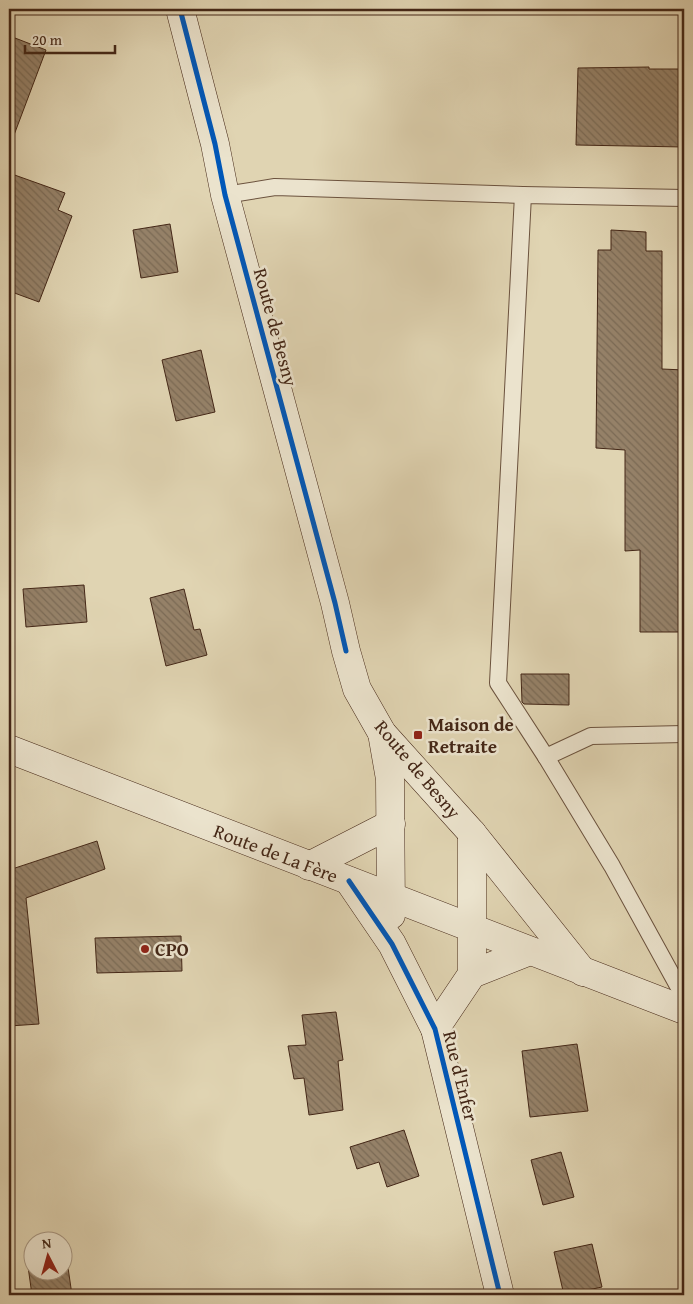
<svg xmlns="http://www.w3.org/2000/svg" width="693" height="1304" font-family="'Gentium Book Plus',serif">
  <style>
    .building { fill: url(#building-back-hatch); stroke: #442717 }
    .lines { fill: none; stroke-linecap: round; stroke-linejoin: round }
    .lane-casing { stroke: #6b523e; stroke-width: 18 }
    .secondary-casing { stroke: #442717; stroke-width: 29 }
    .lane { stroke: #ebe3cd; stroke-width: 16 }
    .secondary { stroke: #ebe3cd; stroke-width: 28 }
    .cycleway-casing { stroke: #ebe3cd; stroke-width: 8 }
    .cycleway { stroke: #0057b8; stroke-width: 5 }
    .poi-dot { fill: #8f2418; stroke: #ebe3cd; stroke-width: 2 }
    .labels { text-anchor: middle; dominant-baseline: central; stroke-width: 5; stroke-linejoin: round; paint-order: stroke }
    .street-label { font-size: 19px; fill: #442717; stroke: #ebe3cd }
    .poi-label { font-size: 19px; font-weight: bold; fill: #442717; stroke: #ebe3cd; text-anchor: start }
  </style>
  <defs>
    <pattern id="building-back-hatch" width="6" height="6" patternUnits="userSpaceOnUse" patternTransform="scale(1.25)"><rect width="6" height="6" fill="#958168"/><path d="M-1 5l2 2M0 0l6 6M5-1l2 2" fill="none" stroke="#7b6a55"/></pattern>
  </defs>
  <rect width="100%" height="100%" fill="#e0d4b2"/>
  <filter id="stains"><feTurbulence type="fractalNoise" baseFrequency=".004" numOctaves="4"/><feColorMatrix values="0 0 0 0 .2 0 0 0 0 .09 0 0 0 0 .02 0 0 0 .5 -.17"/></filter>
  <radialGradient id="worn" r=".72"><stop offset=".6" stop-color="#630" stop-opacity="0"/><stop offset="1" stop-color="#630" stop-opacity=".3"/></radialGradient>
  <g class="building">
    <path d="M15 38 46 50 11 143 9 142V55Z"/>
    <path d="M649 67V69H684V147L576 145 578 68Z"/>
    <path d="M9 173 65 193 58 210 72 216 39 302 9 291Z"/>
    <path d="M170 224 178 272 141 278 133 230Z"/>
    <path d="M611 230 646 232V251H662V369L684 370V632H640V550L625 551V450L596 448 598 250H611Z"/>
    <path d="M201 350 215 412 176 421 162 360Z"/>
    <path d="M84 585 87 622 26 627 23 589Z"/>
    <path d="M184 589 194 630 200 629 207 655 166 666 150 598Z"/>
    <path d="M521 674H569V705L524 704 522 702Z"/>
    <path d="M97 841 105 869 26 898 39 1024 9 1026V870Z"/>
    <path d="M181 936 182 971 97 973 95 938Z"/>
    <path d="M336 1012 343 1060 338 1061 343 1110 309 1115 304 1078 294 1079 288 1046 306 1045 302 1015Z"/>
    <path d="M577 1044 588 1111 530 1117 522 1051Z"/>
    <path d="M404 1130 419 1176 387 1187 379 1162 357 1169 350 1147Z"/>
    <path d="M561 1152 574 1197 543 1205 531 1160Z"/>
    <path d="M592 1244 602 1287 564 1295 554 1252Z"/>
    <path d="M65 1247 72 1295H32L26 1252 32 1251V1272H62V1248Z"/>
  </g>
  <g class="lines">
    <defs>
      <g id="lane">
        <path d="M225 195 275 187 523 195"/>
        <path d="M684 734 591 736 546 757 612 866 684 997"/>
        <path d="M546 757 498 683 523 195 684 198"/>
      </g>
      <g id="secondary">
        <path d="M180 9 215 144 225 195 335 603 346 651 357 689 382 733 472 833 583 972"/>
        <path d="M382 733 390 779 391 915"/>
        <path d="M9 749 684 1010"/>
        <path d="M309 866 391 824"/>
        <path d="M349 881 392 944 435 1029 500 1295"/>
        <path d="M472 974 530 951"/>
        <path d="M435 1029 472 974V833"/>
      </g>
    </defs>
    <use href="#lane" class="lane-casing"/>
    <use href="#secondary" class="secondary-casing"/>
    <use href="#lane" class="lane"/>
    <use href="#secondary" class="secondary"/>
    <defs>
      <g id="cycleway">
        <path d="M180 9 215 144 225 195 335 603 346 651"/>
        <path d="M349 881 392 944 435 1029 500 1295"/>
      </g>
    </defs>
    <use href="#cycleway" class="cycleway-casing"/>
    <use href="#cycleway" class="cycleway"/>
  </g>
  <g class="poi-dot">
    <rect x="413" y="730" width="10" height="10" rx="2.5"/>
    <circle cx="145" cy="949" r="5"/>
  </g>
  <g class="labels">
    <g class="street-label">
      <text transform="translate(276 327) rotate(75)">Route de Besny</text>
      <text transform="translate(418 769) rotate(50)">Route de Besny</text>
      <text transform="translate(276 853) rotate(21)">Route de La Fère</text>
      <text transform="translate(461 1076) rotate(76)">Rue d'Enfer</text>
    </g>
    <g class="poi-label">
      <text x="428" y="724">Maison de<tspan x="428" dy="22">Retraite</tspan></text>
      <text x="155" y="949">CPO</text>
    </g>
  </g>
  <rect width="693" height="1304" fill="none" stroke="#e0d4b2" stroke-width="30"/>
  <rect x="10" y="10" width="673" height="1284" fill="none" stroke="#442717" stroke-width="2.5"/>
  <rect x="15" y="15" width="663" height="1274" fill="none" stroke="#442717"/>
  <g transform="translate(48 1256) rotate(354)"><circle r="24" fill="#ebe3cd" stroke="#a89884"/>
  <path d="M0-4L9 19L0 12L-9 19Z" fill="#8f2418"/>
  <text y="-8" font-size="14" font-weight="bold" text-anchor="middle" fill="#442717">N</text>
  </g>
  <path d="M25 45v8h90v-8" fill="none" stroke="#442717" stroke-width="2.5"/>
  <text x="32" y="45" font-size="15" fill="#442717" stroke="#ebe3cd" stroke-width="4" paint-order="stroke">20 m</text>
  <rect width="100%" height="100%" filter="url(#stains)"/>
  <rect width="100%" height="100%" fill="url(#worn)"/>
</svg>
